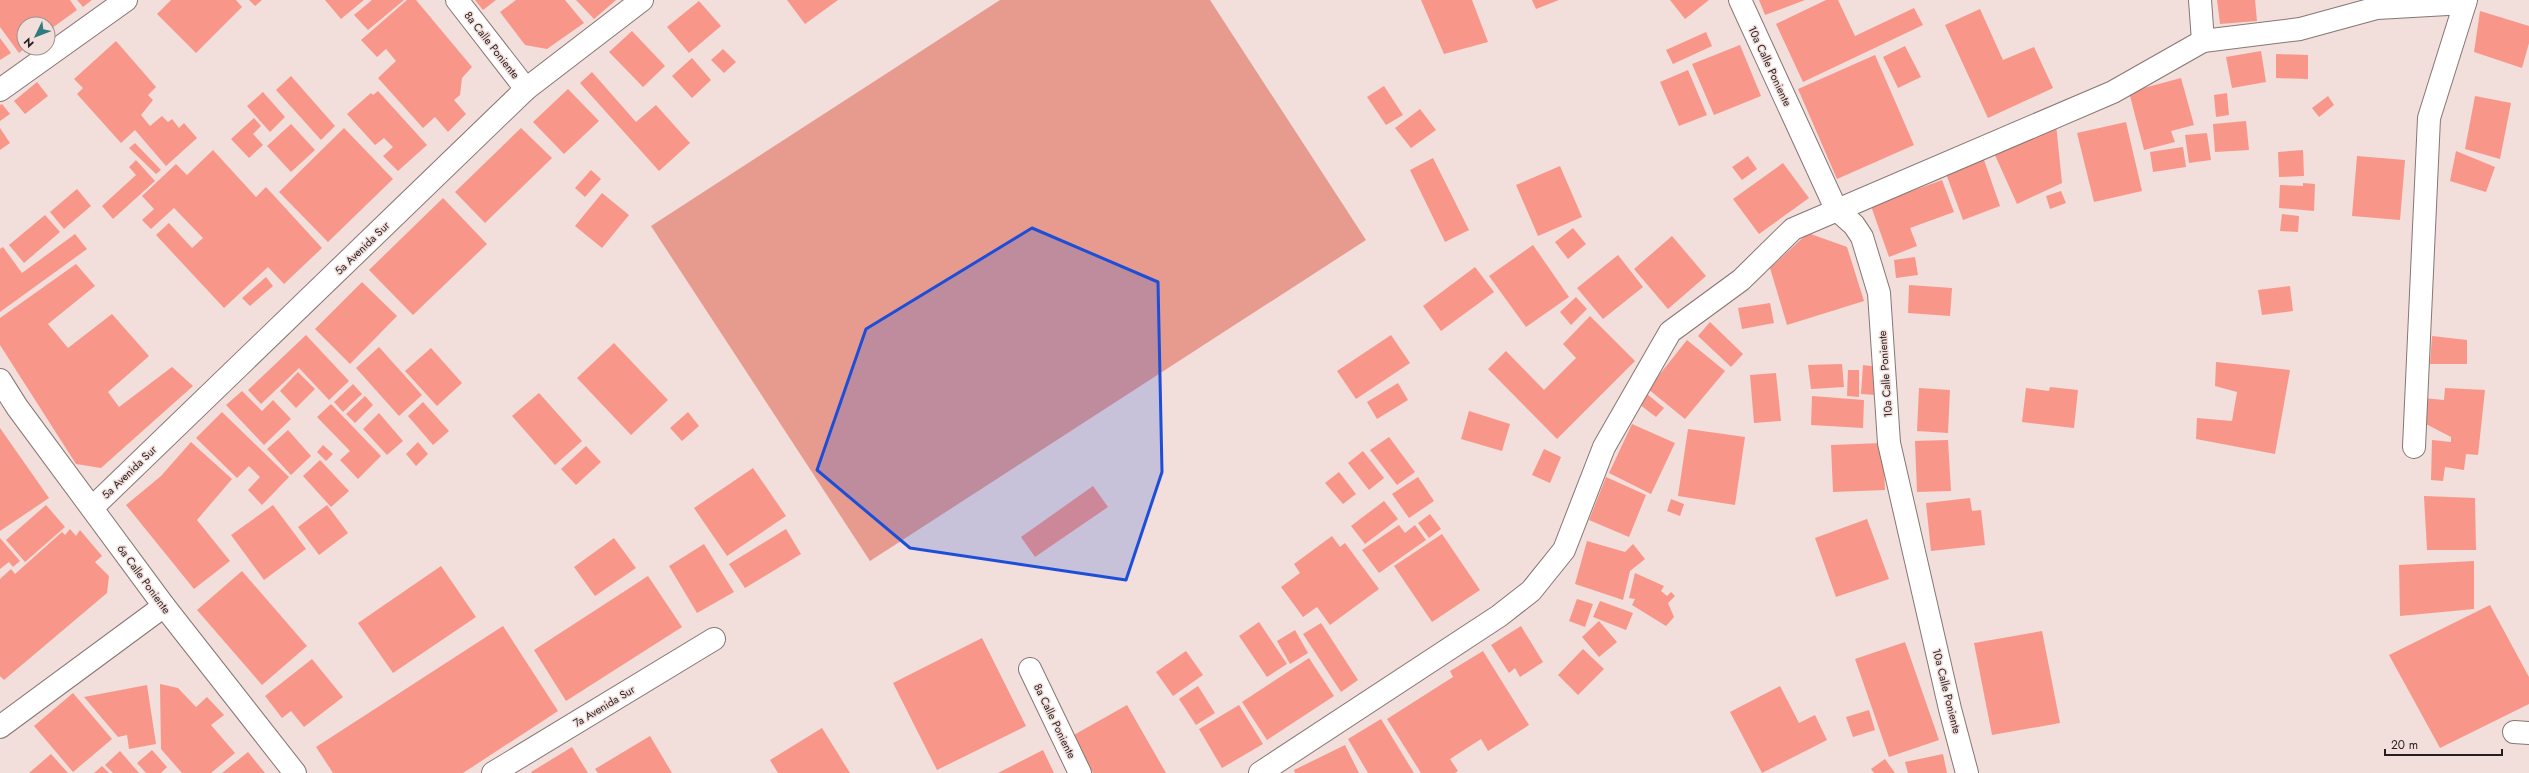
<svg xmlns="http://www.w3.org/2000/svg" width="2529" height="773" font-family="Jost,sans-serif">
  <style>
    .green { fill: #e79b8f }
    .building { fill: #f89789 }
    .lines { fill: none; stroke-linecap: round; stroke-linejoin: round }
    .minor-casing { stroke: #877673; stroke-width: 24 }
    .tertiary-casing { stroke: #877673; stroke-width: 24 }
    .minor { stroke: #fff; stroke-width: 22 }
    .tertiary { stroke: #fff; stroke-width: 22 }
    .marked { fill: #1d4ed8; fill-opacity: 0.2; stroke: #1d4ed8; stroke-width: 3; stroke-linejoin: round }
    .labels { text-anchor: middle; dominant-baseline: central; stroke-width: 3; stroke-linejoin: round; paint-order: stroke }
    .street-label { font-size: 11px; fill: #251e1d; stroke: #f2dedb }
  </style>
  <rect width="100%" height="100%" fill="#f2dedb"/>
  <path class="green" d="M1000 0H1210L1366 240 870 561 651 226Z"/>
  <g class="building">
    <path d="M0 0H70L77 10 48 31V24H24V49L19 53 0 27Z"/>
    <path d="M77 0H92L83 7Z"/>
    <path d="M171 0H236L242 7 196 53 157 14Z"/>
    <path d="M249 0H262L255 6Z"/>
    <path d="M325 0H364L341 19Z"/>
    <path d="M372 0H404L368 30 354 15Z"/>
    <path d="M407 0H416L472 67 462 78 460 95 454 100 466 114 448 132 435 117 423 128 378 78 396 61 386 49 377 57 361 40Z"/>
    <path d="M475 0H496L483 10Z"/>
    <path d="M516 0H565L584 23 547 49 525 45 500 12Z"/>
    <path d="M576 0H616L594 19Z"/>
    <path d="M787 0H838L805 24Z"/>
    <path d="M1421 0H1472L1488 42 1444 54Z"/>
    <path d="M1532 0H1559L1536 9Z"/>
    <path d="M1670 0H1709L1685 19Z"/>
    <path d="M1759 0H1805L1765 15Z"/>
    <path d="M1826 0H1838L1855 36 1914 8 1923 25 1803 82 1776 24Z"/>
    <path d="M2217 0H2255L2257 21 2220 24Z"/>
    <path d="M699 1 721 26 689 53 667 27Z"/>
    <path d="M1980 9 2003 60 2034 47 2053 88 1988 118 1945 25Z"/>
    <path d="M2480 11 2529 26V43L2522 68 2474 52Z"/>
    <path d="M632 31 665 66 643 87 609 52Z"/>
    <path d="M1706 32 1712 46 1673 64 1666 50Z"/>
    <path d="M0 38 11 53 0 60Z"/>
    <path d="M116 41 156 87 148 95 153 100 141 115 150 126 162 116 168 122 172 119 179 128 184 123 197 138 166 166 135 130 121 143 77 94 83 88 74 79Z"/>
    <path d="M1740 45 1761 96 1714 115 1692 64Z"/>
    <path d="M1905 46 1921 77 1898 88 1883 57Z"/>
    <path d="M723 49 736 62 724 73 711 60Z"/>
    <path d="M2261 51 2266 82 2232 88 2226 57Z"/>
    <path d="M2276 54 2308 55V79L2276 78Z"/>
    <path d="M1875 55 1914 145 1837 179 1798 89Z"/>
    <path d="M692 58 711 80 692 98 672 76Z"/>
    <path d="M1688 70 1707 115 1679 126 1660 82Z"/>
    <path d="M592 72 636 122 656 105 690 143 659 171 580 83Z"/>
    <path d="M291 76 335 126 321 140 276 90Z"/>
    <path d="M2181 78 2194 125 2171 131 2175 142 2144 150 2129 92Z"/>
    <path d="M37 82 48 96 25 114 14 101Z"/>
    <path d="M1384 86 1403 115 1386 125 1367 97Z"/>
    <path d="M568 89 599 121 564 154 533 122Z"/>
    <path d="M378 91 427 145 398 171 383 156 393 147 384 138 375 145 347 114 371 93 373 95Z"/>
    <path d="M263 92 285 117 270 132 247 106Z"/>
    <path d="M2227 93 2229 115 2216 117 2214 95Z"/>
    <path d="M2328 96 2334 105 2319 117 2312 108Z"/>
    <path d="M2475 96 2511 103 2500 159 2465 149Z"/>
    <path d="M2 104 10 114 0 121V105Z"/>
    <path d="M1420 109 1436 130 1411 148 1395 128Z"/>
    <path d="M254 118 261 126 253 134 263 145 249 158 231 139Z"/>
    <path d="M2246 121 2249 150 2215 152 2213 124Z"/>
    <path d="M2126 122 2142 191 2094 202 2077 133Z"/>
    <path d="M291 124 315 150 291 172 267 146Z"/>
    <path d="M2056 124 2062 183 2017 204 1994 153Z"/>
    <path d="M0 128 10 143 0 150Z"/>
    <path d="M344 128 393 179 328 242 279 192Z"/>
    <path d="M521 128 552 158 485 223 455 192Z"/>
    <path d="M2207 133 2211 160 2189 163 2185 135Z"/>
    <path d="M135 143 161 170 156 174 129 148Z"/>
    <path d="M2183 147 2186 167 2153 172 2150 152Z"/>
    <path d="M213 150 256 197 266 187 322 248 284 284 268 267 224 308 156 235 169 223 192 248 203 238 174 208 151 229 142 220 154 209 142 196 176 164 187 175Z"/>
    <path d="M2303 150 2304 176 2279 177 2278 152Z"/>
    <path d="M2456 151 2495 167 2486 192 2450 181Z"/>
    <path d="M1748 156 1757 169 1742 180 1732 167Z"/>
    <path d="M2357 156 2405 160 2400 220 2352 216Z"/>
    <path d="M1983 157 2000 206 1963 220 1945 171Z"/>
    <path d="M1433 158 1469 230 1445 242 1410 170Z"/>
    <path d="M136 160 155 181 113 219 102 206 136 175 129 167Z"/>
    <path d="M1783 163 1809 198 1759 234 1733 199Z"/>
    <path d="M1560 166 1582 217 1538 236 1516 185Z"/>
    <path d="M591 170 601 179 585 197 575 188Z"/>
    <path d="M1942 180 1954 212 1910 228 1917 246 1889 257 1871 206Z"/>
    <path d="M2303 183 2315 184 2314 211 2279 208 2280 185 2303 186Z"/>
    <path d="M77 189 91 206 64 229 50 212Z"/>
    <path d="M2061 191 2066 203 2050 209 2046 196Z"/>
    <path d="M602 193 629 215 602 248 575 226Z"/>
    <path d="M443 198 487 244 413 315 369 270Z"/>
    <path d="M2282 214 2299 216 2298 232 2280 231Z"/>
    <path d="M45 215 60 232 24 263 9 245Z"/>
    <path d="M1573 228 1586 244 1568 259 1555 242Z"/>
    <path d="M1808 233 1847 247 1864 301 1787 325 1770 268Z"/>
    <path d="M75 234 87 249 0 312V249L3 247 22 273Z"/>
    <path d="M1672 236 1706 276 1668 309 1634 269Z"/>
    <path d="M1533 245 1569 297 1526 327 1489 276Z"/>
    <path d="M1618 255 1643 287 1603 319 1577 288Z"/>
    <path d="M1915 257 1918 275 1896 278 1894 260Z"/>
    <path d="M76 264 95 286 48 324 68 348 112 314 149 356 108 392 119 407 172 367 193 386 101 468 76 464 0 345V318Z"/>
    <path d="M1475 267 1494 292 1441 331 1423 306Z"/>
    <path d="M266 277 273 286 250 306 242 298Z"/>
    <path d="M362 282 397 316 350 364 315 329Z"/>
    <path d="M1909 285 1952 288 1950 316 1908 313Z"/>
    <path d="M2290 286 2293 311 2262 315 2258 290Z"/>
    <path d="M1576 297 1587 309 1571 325 1560 312Z"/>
    <path d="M1770 303 1774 323 1742 329 1738 308Z"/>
    <path d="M1590 316 1635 361 1557 439 1488 369 1506 351 1544 390 1576 358 1563 344Z"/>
    <path d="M1710 322 1743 354 1731 367 1698 336Z"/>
    <path d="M306 335 349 381 329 400 299 368 261 404 248 390Z"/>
    <path d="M1391 335 1410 363 1356 399 1337 371Z"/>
    <path d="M2432 336 2467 340V364H2430Z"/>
    <path d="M1687 340 1725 371 1685 419 1648 389Z"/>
    <path d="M614 343 668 400 631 435 577 378Z"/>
    <path d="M379 347 422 395 399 416 356 368Z"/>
    <path d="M431 348 462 383 437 406 405 371Z"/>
    <path d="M2216 362 2290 370 2275 454 2196 439 2197 418 2232 421 2237 392 2215 386Z"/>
    <path d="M1842 364 1844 387 1811 389 1808 365Z"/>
    <path d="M1863 365 1878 367 1876 395 1861 394Z"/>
    <path d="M1848 370H1859V397L1847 396Z"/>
    <path d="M298 372 315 389 296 408 280 391Z"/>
    <path d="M1776 373 1781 421 1754 423 1750 375Z"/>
    <path d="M1398 383 1408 400 1377 419 1367 402Z"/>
    <path d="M353 384 362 394 343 412 334 402Z"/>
    <path d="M2050 387 2078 390 2074 428 2022 422 2026 388 2049 391Z"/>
    <path d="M1919 388 1950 390 1948 433 1917 431Z"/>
    <path d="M2445 388 2485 390 2478 455 2466 454 2464 470 2445 467 2443 481 2431 480 2432 440 2451 442V437L2422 422 2423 398 2444 400Z"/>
    <path d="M242 391 262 411 273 400 291 419 264 445 226 405Z"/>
    <path d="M539 393 582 441 555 465 512 416Z"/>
    <path d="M1647 394 1664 408 1656 417 1639 404Z"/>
    <path d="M365 396 373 405 355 423 346 414Z"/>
    <path d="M1812 396 1864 400 1863 428 1811 425Z"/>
    <path d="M423 402 449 431 433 445 408 416Z"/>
    <path d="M331 404 381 456 358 479 340 460 350 451 317 417Z"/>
    <path d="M1469 411 1510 424 1502 451 1461 439Z"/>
    <path d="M222 412 289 477 262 505 248 490 260 477 249 466 237 478 196 438Z"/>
    <path d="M688 412 699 426 682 441 670 428Z"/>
    <path d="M379 413 403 441 387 455 363 429Z"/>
    <path d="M1632 424 1675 443 1651 494 1609 473Z"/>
    <path d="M0 428 49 498 0 531Z"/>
    <path d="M1688 429 1745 437 1735 505 1678 496Z"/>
    <path d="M288 430 311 456 291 475 267 449Z"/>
    <path d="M1389 437 1415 472 1397 485 1370 450Z"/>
    <path d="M1948 440 1951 491 1917 492 1915 441Z"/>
    <path d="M191 442 232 479 197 520 230 561 194 589 126 505 161 476Z"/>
    <path d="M418 442 428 454 416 466 406 454Z"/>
    <path d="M1883 443 1885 490 1833 492 1831 445Z"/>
    <path d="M323 445 333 454 326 461 317 452Z"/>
    <path d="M586 446 601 462 576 485 561 469Z"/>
    <path d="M1544 449 1561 457 1550 483 1532 475Z"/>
    <path d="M1363 451 1384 478 1369 490 1348 463Z"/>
    <path d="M320 460 349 491 331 507 303 476Z"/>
    <path d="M753 468 786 516 727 556 694 508Z"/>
    <path d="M1339 472 1356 494 1343 504 1325 483Z"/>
    <path d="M1418 477 1434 501 1409 518 1392 494Z"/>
    <path d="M1606 477 1646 495 1629 537 1589 520Z"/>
    <path d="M1093 486 1108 507 1035 557 1021 537Z"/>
    <path d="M2424 496 2475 498 2476 550H2427Z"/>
    <path d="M1970 498 1972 511 1981 510 1985 545 1931 551 1926 503Z"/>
    <path d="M1671 499 1684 504 1680 516 1667 511Z"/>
    <path d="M1384 501 1398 519 1365 544 1351 526Z"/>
    <path d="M46 505 65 527 25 562 6 540Z"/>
    <path d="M273 505 306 549 264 580 231 535Z"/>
    <path d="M327 505 348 533 319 555 298 527Z"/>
    <path d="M1430 514 1441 529 1429 538 1418 523Z"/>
    <path d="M1867 519 1889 579 1836 597 1815 538Z"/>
    <path d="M1399 525 1405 533 1415 525 1426 540 1379 573 1362 550Z"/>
    <path d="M70 529 76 536 80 530 102 556 95 562 109 576 107 593 4 680 0 676V579L11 569 15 574 62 532 65 535Z"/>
    <path d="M786 529 801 554 745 588 729 564Z"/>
    <path d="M1442 534 1480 590 1432 622 1394 566Z"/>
    <path d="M1332 536 1340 547 1345 543 1379 589 1330 625 1317 607 1303 617 1281 587 1300 573 1294 564Z"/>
    <path d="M0 538 20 561 13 567 9 562 0 569Z"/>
    <path d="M614 538 636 568 595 596 574 567Z"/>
    <path d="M1587 541 1625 552 1633 544 1645 559 1630 571 1623 600 1575 584Z"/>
    <path d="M704 544 734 592 697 613 669 566Z"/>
    <path d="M2474 561V609L2400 616 2399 565Z"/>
    <path d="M441 566 476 617 393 673 358 623Z"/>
    <path d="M242 571 307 646 262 685 197 610Z"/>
    <path d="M1635 573 1664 586 1661 591 1667 596 1671 592 1675 596 1668 603 1674 617 1666 626 1632 605 1635 599 1629 598Z"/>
    <path d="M648 576 682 627 566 701 534 650Z"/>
    <path d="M1577 599 1593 604 1585 627 1569 621Z"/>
    <path d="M1600 601 1633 613 1626 630 1593 617Z"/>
    <path d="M2490 605 2529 677V704L2440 748 2389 655Z"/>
    <path d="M1599 621 1617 642 1599 657 1582 637Z"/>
    <path d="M1259 622 1287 664 1267 677 1239 636Z"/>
    <path d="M1321 623 1358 680 1341 692 1303 634Z"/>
    <path d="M503 626 558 711 463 773H333L316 747Z"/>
    <path d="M1521 626 1543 662 1520 677 1515 668 1509 673 1491 645Z"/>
    <path d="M1295 630 1308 653 1290 664 1277 641Z"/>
    <path d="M2042 631 2060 723 1992 735 1974 643Z"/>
    <path d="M982 638 1026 726 937 770 893 683Z"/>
    <path d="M1905 642 1939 740 1889 757 1855 659Z"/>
    <path d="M1583 649 1604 669 1578 695 1558 675Z"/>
    <path d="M1186 651 1203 675 1173 696 1156 672Z"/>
    <path d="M1483 651 1529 725 1488 751 1481 739 1450 759 1458 771 1455 773H1421L1387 719 1453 677 1450 671Z"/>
    <path d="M1309 658 1334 696 1267 740 1242 702Z"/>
    <path d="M312 659 343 697 304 727 291 711 282 718 265 696Z"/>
    <path d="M160 684 178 688 196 707 207 697 224 715 211 725 235 753 211 773H182L161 749Z"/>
    <path d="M147 685 156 744 129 749 127 735 118 737 84 697Z"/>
    <path d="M1198 686 1215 713 1196 725 1179 699Z"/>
    <path d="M1780 686 1799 723 1815 715 1827 740 1762 773 1730 712Z"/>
    <path d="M73 693 112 739 73 772 34 726Z"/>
    <path d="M1127 705 1166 773H1093L1072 736Z"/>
    <path d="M1239 705 1263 744 1222 768 1199 729Z"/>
    <path d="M1869 710 1875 730 1853 737 1846 717Z"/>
    <path d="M1381 719 1414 773H1368L1348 739Z"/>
    <path d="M822 728 850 773H778L770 760Z"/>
    <path d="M650 736 672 773H598L595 769Z"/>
    <path d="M1345 745 1359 773H1295L1294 770Z"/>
    <path d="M572 747 588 773H532L531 772Z"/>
    <path d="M152 750 167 767 161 773H146L137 763Z"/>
    <path d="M1043 750 1054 773H998Z"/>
    <path d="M120 751 139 773H113L105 765Z"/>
    <path d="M248 752 265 773H222Z"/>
    <path d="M51 754 68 773H29Z"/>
    <path d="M1943 754 1947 773H1908L1905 762Z"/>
    <path d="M1885 759 1895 773H1874L1871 769Z"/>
    <path d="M102 766 109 773H94Z"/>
  </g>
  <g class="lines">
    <defs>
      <g id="minor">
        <path d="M457 0 526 89"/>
        <path d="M1740 0 1836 209 1854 225 1862 237 1879 293 1889 443 1950 709 1967 773"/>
        <path d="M2200 0 2203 41"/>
        <path d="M0 90 126 0"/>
        <path d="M2414 447 2429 118 2466 0"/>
        <path d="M1030 669 1080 773"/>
        <path d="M2514 732 2529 733"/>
        <path d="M493 773 714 639"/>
        <path d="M1260 773 1499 616 1531 591 1564 550 1604 447 1670 332 1741 280 1793 229 2113 92 2203 41 2300 29 2377 8 2465 3"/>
      </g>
      <g id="tertiary">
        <path d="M0 380 17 407 164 606 295 773"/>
        <path d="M93 507 526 89 642 0"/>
        <path d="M0 727 164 606"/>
      </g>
    </defs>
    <use href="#minor" class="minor-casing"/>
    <use href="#tertiary" class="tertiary-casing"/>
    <use href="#minor" class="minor"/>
    <use href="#tertiary" class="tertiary"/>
  </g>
  <path class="marked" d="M1032 228 1158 282 1162 472 1126 580 910 548 817 470 866 329Z"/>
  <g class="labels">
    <g class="street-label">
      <text transform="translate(492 45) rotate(52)">8a Calle Poniente</text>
      <text transform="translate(1770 66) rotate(65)">10a Calle Poniente</text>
      <text transform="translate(362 248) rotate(-44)">5a Avenida Sur</text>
      <text transform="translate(1885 374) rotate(-94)">10a Calle Poniente</text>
      <text transform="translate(129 472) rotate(-44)">5a Avenida Sur</text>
      <text transform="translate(144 579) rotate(54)">6a Calle Poniente</text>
      <text transform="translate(1947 691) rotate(76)">10a Calle Poniente</text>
      <text transform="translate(604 706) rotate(-31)">7a Avenida Sur</text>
      <text transform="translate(1055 721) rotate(64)">8a Calle Poniente</text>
    </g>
  </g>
  <g transform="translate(36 36) rotate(227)"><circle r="19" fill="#f2dedb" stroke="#a0918f"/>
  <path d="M0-3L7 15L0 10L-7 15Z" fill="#317a7e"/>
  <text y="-6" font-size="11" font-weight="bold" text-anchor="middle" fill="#251e1d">N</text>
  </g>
  <path d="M2385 749v6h117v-6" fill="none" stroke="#251e1d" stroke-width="2"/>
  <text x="2391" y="749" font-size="12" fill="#251e1d" stroke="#f2dedb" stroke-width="3" paint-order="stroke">20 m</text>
</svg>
